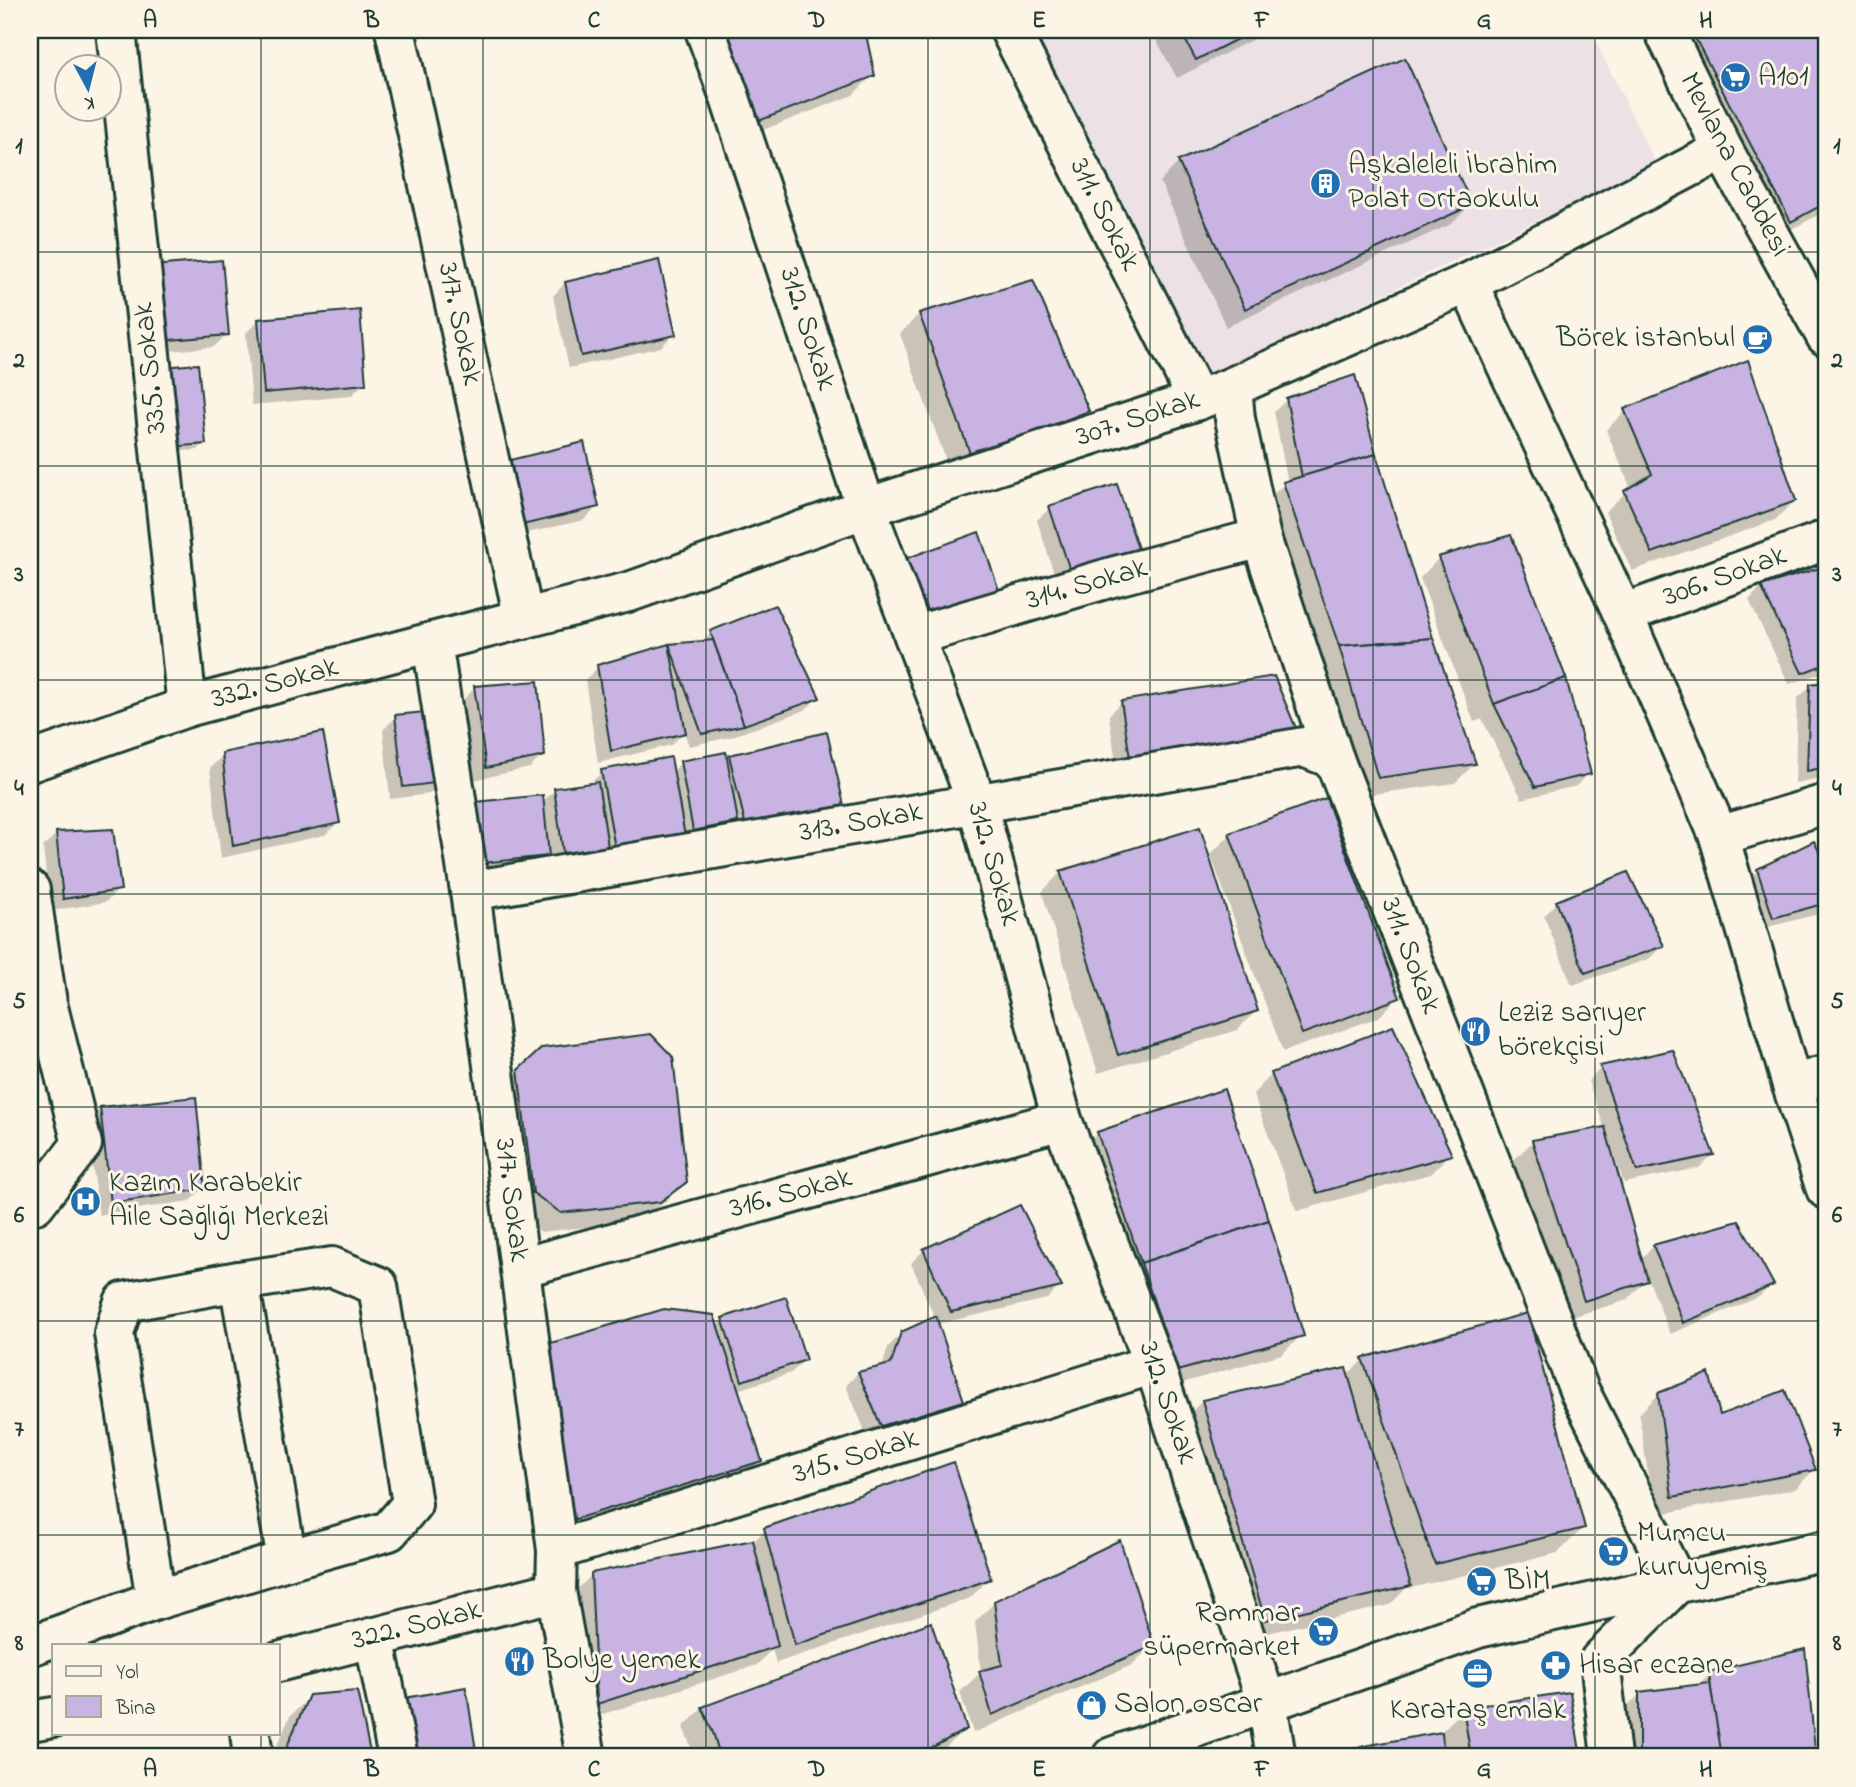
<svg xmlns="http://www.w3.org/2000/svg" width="1856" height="1787" font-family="'Indie Flower',sans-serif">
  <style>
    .built { fill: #ece1e4 }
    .shadow { fill: #0003; fill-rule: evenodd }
    .building { fill: #c8b3e3; stroke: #1f3d34; stroke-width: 2 }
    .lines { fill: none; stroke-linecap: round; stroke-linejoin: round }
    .minor-casing { stroke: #1f3d34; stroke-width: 44 }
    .major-casing { stroke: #1f3d34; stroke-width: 44 }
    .minor { stroke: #fcf5e5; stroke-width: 38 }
    .major { stroke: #fcf5e5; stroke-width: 38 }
    .grid { fill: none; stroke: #1f3d34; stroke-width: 2; stroke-opacity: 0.55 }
    .labels { text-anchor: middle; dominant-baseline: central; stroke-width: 6; stroke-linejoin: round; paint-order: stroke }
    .poi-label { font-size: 30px; fill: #1f3d34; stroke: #fcf5e5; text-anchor: start }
    .street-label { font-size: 30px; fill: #1f3d34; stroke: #fcf5e5 }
    .neatline { fill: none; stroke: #1f3d34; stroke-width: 2.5 }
    .grid-label { font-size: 23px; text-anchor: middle; font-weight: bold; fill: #1f3d34 }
  </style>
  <rect width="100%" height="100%" fill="#fcf5e5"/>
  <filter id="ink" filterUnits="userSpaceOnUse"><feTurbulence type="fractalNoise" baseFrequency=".0143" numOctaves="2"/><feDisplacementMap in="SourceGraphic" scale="14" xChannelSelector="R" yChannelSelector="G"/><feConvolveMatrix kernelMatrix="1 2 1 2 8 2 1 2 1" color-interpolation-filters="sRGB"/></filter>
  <g filter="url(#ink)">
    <path class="built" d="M1034 30H1590L1656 164 1210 377 1093 154Z"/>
    <g class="shadow">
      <path d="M717 30H863L873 75 853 95 737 140Z"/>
      <path d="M1151 30H1271L1177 78Z"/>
      <path d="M1710 30H1826V211L1771 240 1676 57 1695 37Z"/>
      <path d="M1179 162 1470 205 1451 224 1226 327 1160 182Z"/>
      <path d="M221 262 227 334 214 347 146 353Z"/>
      <path d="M565 283 674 334 661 347 569 368 553 296Z"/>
      <path d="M919 314 1087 410 1068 430 951 474 900 334Z"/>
      <path d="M259 320 364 383 351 396 252 405 246 333Z"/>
      <path d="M164 368 204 443 198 450 165 452Z"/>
      <path d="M1287 399 1375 454 1432 638 1474 764 1455 783 1359 796 1264 503 1284 484 1288 483 1274 412Z"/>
      <path d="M1625 411 1794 501 1775 520 1632 571 1605 512 1625 493 1631 489 1606 430Z"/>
      <path d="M582 445 597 507 584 520 505 538Z"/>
      <path d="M1116 486 1060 592 1037 520 1050 508Z"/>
      <path d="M1439 558 1589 773 1576 786 1522 799 1482 719 1474 722 1420 578Z"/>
      <path d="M1826 568V672L1789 684 1749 600 1761 587Z"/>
      <path d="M711 633 818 697 805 710 730 737 689 746 684 732 671 745 598 763 585 680 598 667 669 646 700 643ZM710 637H713L717 648 714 649Z"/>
      <path d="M1273 678 1117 770 1109 715 1122 702Z"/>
      <path d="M1826 684V777L1795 783 1797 699 1811 686Z"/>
      <path d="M475 688 543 755 530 768 473 780 462 701Z"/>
      <path d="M396 717 442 781 429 794 390 799 383 730Z"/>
      <path d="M223 755 338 822 325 835 221 858 210 768Z"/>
      <path d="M730 756 842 804 829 817 551 865 549 853 534 868 469 875 463 816 476 803 542 802 555 790 589 785 602 772H672L681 763 726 761Z"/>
      <path d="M1325 800 1398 997 1379 1017 1283 1052 1211 856 1208 857 1256 1011 1237 1030 1098 1073 1042 892 1061 872 1208 857 1230 835Z"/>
      <path d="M56 834 119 889 106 902 50 911 43 847Z"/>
      <path d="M1826 838V912L1760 929 1745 883 1758 870 1816 848Z"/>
      <path d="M1557 903 1662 946 1649 959 1572 985 1544 916Z"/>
      <path d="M1672 1053 1712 1155 1699 1168 1624 1183 1612 1150 1609 1151 1640 1260 1654 1246 1772 1284 1759 1297 1670 1334 1648 1278 1627 1300 1565 1319 1513 1161 1532 1142 1605 1129 1588 1081 1601 1068Z"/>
      <path d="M519 1071 685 1181 666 1201 639 1221 541 1232 514 1212 499 1091Z"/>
      <path d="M1272 1074 1449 1155 1430 1174 1297 1211 1253 1094Z"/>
      <path d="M1223 1091 1302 1335 1282 1354 1158 1390 1078 1153 1097 1134Z"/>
      <path d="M100 1109 203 1188 190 1201 99 1215 87 1122Z"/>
      <path d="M924 1250 1060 1286 1047 1299 937 1324 962 1400 949 1413 868 1438 846 1386 858 1373 882 1368 888 1347 902 1333 935 1318 911 1263Z"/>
      <path d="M723 1319 804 1360 791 1373 737 1390 760 1461 741 1480 547 1540Z"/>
      <path d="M1363 1360 1583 1528 1558 1553 1410 1588 1409 1585 1390 1605 1246 1638 1183 1420 1202 1401 1346 1376Z"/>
      <path d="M1659 1394 1719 1418 1814 1470 1795 1489 1654 1515 1639 1414Z"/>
      <path d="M765 1530 989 1579 970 1598 776 1663 772 1649 757 1665 578 1722 572 1594 592 1575 753 1542Z"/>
      <path d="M995 1602 1152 1645 1132 1665 973 1733 960 1692 981 1672 975 1622Z"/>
      <path d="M1710 1674 1813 1748 1804 1757H1626L1627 1707 1640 1694 1697 1687Z"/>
      <path d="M356 1693 369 1757H272L290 1716 310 1697Z"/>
      <path d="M1569 1694 1580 1757H1341L1348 1750 1439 1734 1464 1709Z"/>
      <path d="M703 1708 965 1728 945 1748 928 1757H695L683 1727Z"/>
    </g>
    <g class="building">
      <path d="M726 30H865L875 76 756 122Z"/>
      <path d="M1180 30H1255L1196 60Z"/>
      <path d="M1706 30H1826V203L1791 222 1694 36Z"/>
      <path d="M1405 58 1472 205 1245 309 1178 161Z"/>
      <path d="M222 260 229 335 158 341 152 266Z"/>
      <path d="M659 260 676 335 581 356 565 282Z"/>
      <path d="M1033 280 1089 411 971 456 919 313Z"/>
      <path d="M360 310 366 384 264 393 258 319Z"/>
      <path d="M1748 360 1796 501 1652 553 1624 491 1652 474 1624 409Z"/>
      <path d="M198 364 206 444 170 447 163 367Z"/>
      <path d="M1355 375 1376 454 1302 477 1286 398Z"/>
      <path d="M584 442 599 507 518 526 502 462Z"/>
      <path d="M1376 454 1433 638 1339 646 1283 482Z"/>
      <path d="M1117 484 1141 558 1073 580 1049 506Z"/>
      <path d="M979 532 1002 599 921 626 899 561Z"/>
      <path d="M1511 535 1566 678 1494 704 1438 557Z"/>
      <path d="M1826 566V664L1802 673 1761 586Z"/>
      <path d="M775 605 820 698 744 725 710 631Z"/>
      <path d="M1433 638 1476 764 1378 778 1339 646Z"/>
      <path d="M713 640 744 725 702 734 669 644Z"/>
      <path d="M669 644 686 733 611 751 597 665Z"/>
      <path d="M1274 676 1304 747 1130 758 1121 701Z"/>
      <path d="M1566 678 1591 774 1535 787 1494 704Z"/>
      <path d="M538 681 545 756 486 768 474 686Z"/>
      <path d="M1826 682V767L1807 771 1810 684Z"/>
      <path d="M436 711 444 782 403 787 395 715Z"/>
      <path d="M323 732 340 823 233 846 222 753Z"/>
      <path d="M827 732 844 805 746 827 729 755Z"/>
      <path d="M726 752 738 822 693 831 680 761Z"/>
      <path d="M671 757 686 842 616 854 601 770Z"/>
      <path d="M598 782 608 847 563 853 554 788Z"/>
      <path d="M543 795 549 856 482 863 476 802Z"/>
      <path d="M1326 798 1400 998 1302 1034 1229 833Z"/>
      <path d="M1200 827 1258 1011 1118 1055 1060 871Z"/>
      <path d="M113 829 121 890 63 899 56 832Z"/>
      <path d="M1814 841 1826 865V903L1773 918 1757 869Z"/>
      <path d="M1628 872 1664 946 1585 973 1556 901Z"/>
      <path d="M1393 1026 1452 1155 1317 1193 1271 1073Z"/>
      <path d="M651 1034 673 1057 687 1182 660 1202 561 1213 533 1193 518 1070 542 1048Z"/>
      <path d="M1673 1050 1714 1155 1637 1171 1600 1066Z"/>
      <path d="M1224 1089 1269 1220 1141 1263 1097 1132Z"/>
      <path d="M196 1097 205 1189 111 1203 100 1107Z"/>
      <path d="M1605 1127 1648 1281 1584 1301 1532 1140Z"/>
      <path d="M1020 1205 1062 1287 951 1312 923 1249Z"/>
      <path d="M1269 1220 1304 1336 1177 1371 1141 1263Z"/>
      <path d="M1739 1221 1774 1285 1683 1323 1653 1245Z"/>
      <path d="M786 1297 806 1360 742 1381 722 1318Z"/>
      <path d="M664 1309 714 1315 762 1461 566 1522 541 1346Z"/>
      <path d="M1528 1313 1585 1528 1435 1564 1362 1358Z"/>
      <path d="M936 1316 964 1401 881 1426 858 1372 891 1364 901 1332Z"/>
      <path d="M1346 1368 1411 1586 1265 1620 1202 1400Z"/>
      <path d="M1709 1373 1720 1415 1785 1390 1816 1470 1672 1497 1658 1393Z"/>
      <path d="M954 1462 991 1579 795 1645 764 1528Z"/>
      <path d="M753 1540 778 1646 597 1704 591 1573Z"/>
      <path d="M1120 1540 1154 1646 992 1715 979 1671 1002 1665 994 1601Z"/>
      <path d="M931 1622 967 1729 914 1757H720L714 1735 702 1707Z"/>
      <path d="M1805 1649 1815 1749 1758 1757H1719L1709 1672Z"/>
      <path d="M1710 1683 1722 1757H1639V1692Z"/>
      <path d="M466 1687 477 1757H412L399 1699Z"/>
      <path d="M357 1691 371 1757H287L285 1751 309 1695Z"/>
      <path d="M1570 1692 1581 1757H1471L1463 1708Z"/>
      <path d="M1442 1732 1444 1757H1349L1347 1749Z"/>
    </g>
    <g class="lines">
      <defs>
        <g id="minor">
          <path d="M116 30 187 707"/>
          <path d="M395 30 524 619"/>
          <path d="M705 30 729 95 866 508 977 803 1062 1120 1154 1364 1267 1703 1276 1757"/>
          <path d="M1010 30 1198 400"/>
          <path d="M1664 30 1723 150 1826 336"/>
          <path d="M1468 283 1623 614 1719 836 1792 1085 1826 1189"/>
          <path d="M1232 387 1235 419 1261 538 1334 759 1579 1390 1677 1583 1600 1660 1611 1757"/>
          <path d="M1623 614 1826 540"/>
          <path d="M914 636 1112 577 1261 538"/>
          <path d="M432 642 470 891 557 1550 556 1591 586 1757"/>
          <path d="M30 762 187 707 432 642 632 591 866 508 1198 400 1232 387 1468 283 1723 150"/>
          <path d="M1719 836 1826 804"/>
          <path d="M30 890 47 1003 82 1144 35 1204 30 1205"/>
          <path d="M470 891 1304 747 1334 759"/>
          <path d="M1792 1085 1826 1075"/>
          <path d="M520 1268 1062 1120"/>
          <path d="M239 1281 287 1560"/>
          <path d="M557 1550 1154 1364"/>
          <path d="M374 1637 398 1757"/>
          <path d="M30 1646 156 1600 287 1560 389 1531 412 1504 378 1286 332 1267 239 1281 124 1302 114 1333 156 1600"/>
          <path d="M278 1662 556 1591"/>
          <path d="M30 1721 54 1717"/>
          <path d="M250 1733 253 1757"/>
        </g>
        <path id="major" d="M1112 1757 1478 1628 1826 1550"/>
      </defs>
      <use href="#minor" class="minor-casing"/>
      <use href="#major" class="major-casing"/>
      <use href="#minor" class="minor"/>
      <use href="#major" class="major"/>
    </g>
  </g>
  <path class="grid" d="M261 30V1645M483 30V1757M706 30V1757M928 30V1757M1150 30V1757M1373 30V1757M1595 30V1757M30 252H1826M30 466H1826M30 680H1826M30 894H1826M30 1107H1826M30 1321H1826M30 1535H1826M261 1733V1757"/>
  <defs>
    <symbol id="supermarket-disc" viewBox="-11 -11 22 22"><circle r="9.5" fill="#1f6fb2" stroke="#fcf5e5"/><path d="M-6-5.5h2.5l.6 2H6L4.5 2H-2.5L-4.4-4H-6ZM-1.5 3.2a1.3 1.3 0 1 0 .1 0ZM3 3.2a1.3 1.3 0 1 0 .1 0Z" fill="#fff"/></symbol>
    <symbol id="building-disc" viewBox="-11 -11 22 22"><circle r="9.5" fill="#1f6fb2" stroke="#fcf5e5"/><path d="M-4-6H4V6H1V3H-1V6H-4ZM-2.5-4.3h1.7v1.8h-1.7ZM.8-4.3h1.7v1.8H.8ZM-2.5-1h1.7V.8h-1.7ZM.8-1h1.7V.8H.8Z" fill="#fff"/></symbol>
    <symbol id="cafe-disc" viewBox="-11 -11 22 22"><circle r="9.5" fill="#1f6fb2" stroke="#fcf5e5"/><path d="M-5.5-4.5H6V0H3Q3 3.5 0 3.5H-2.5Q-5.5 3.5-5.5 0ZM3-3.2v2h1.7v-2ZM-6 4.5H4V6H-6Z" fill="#fff"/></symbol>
    <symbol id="restaurant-disc" viewBox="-11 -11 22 22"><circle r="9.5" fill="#1f6fb2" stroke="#fcf5e5"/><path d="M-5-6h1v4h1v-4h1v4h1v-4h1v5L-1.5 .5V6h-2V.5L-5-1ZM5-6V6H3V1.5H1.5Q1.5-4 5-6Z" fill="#fff"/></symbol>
    <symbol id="hospital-disc" viewBox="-11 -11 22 22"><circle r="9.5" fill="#1f6fb2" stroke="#fcf5e5"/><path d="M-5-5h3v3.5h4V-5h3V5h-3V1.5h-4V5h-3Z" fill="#fff"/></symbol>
    <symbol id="pharmacy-disc" viewBox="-11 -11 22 22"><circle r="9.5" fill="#1f6fb2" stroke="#fcf5e5"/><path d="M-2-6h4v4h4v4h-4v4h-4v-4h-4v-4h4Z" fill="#fff"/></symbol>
    <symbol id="office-disc" viewBox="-11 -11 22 22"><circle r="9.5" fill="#1f6fb2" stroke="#fcf5e5"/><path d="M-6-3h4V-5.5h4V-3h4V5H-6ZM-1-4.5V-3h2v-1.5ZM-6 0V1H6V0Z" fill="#fff"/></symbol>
    <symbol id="shop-disc" viewBox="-11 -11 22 22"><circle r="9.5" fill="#1f6fb2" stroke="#fcf5e5"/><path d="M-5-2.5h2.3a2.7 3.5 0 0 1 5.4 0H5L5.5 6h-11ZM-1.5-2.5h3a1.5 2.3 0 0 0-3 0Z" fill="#fff"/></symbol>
  </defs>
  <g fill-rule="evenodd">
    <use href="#supermarket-disc" x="1718" y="60" width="35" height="35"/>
    <use href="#building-disc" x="1308" y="166" width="35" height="35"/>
    <use href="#cafe-disc" x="1740" y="322" width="35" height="35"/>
    <use href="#restaurant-disc" x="1458" y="1014" width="35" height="35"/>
    <use href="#hospital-disc" x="68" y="1184" width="35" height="35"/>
    <use href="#supermarket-disc" x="1596" y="1534" width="35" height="35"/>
    <use href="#supermarket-disc" x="1464" y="1564" width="35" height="35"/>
    <use href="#supermarket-disc" x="1306" y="1614" width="35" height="35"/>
    <use href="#restaurant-disc" x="502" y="1644" width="35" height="35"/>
    <use href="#pharmacy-disc" x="1538" y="1648" width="35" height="35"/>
    <use href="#office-disc" x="1460" y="1656" width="35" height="35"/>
    <use href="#shop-disc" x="1074" y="1688" width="35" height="35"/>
  </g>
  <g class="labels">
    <g class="poi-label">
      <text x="1758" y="78">A101</text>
      <text x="1348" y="166">Aşkaleleli İbrahim<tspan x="1348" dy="34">Polat Ortaokulu</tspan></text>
      <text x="1735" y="339" text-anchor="end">Börek istanbul</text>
      <text x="1498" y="1014">Leziz sarıyer<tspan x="1498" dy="34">börekçisi</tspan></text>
      <text x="109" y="1184">Kazım Karabekir<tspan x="109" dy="34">Aile Sağlığı Merkezi</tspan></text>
      <text x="1637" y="1534">Mumcu<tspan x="1637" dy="34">kuruyemiş</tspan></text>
      <text x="1505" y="1582">BİM</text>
      <text x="1300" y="1614" text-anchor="end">Rammar<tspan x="1300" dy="34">süpermarket</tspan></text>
      <text x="543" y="1661">Bolye yemek</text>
      <text x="1579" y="1666">Hisar eczane</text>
      <text x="1114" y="1705">Salon oscar</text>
      <text x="1478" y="1711" text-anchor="middle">Karataş emlak</text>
    </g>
    <g class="street-label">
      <text transform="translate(1734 165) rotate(62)">Mevlana Caddesi</text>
      <text transform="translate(1104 215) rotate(63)">311. Sokak</text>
      <text transform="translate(459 324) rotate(78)">317. Sokak</text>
      <text transform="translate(807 329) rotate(72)">312. Sokak</text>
      <text transform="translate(151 368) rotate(-96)">335. Sokak</text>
      <text transform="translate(1138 419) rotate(-18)">307. Sokak</text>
      <text transform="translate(1725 577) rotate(-20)">306. Sokak</text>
      <text transform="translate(1087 585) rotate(-16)">314. Sokak</text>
      <text transform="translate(275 684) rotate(-15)">332. Sokak</text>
      <text transform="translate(861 823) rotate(-10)">313. Sokak</text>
      <text transform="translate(993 864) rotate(74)">312. Sokak</text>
      <text transform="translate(1410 956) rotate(69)">311. Sokak</text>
      <text transform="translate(791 1194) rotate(-15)">316. Sokak</text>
      <text transform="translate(511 1200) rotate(83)">317. Sokak</text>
      <text transform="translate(1167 1403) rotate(71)">312. Sokak</text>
      <text transform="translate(856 1457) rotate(-17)">315. Sokak</text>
      <text transform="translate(417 1626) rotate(-14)">322. Sokak</text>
    </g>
  </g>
  <rect width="1856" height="1787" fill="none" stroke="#fcf5e5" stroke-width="77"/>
  <rect x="52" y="1644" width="228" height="91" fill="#fcf5e5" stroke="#a4ab9e" stroke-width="2"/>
  <rect x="66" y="1666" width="35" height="10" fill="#fcf5e5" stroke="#a4ab9e" stroke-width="2"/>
  <text x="116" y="1678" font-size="21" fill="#1f3d34">Yol</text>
  <rect x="66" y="1696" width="35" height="21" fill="#c8b3e3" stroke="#a4ab9e" stroke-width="2"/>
  <text x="116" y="1714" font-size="21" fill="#1f3d34">Bina</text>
  <g transform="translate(88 88) rotate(173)"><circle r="33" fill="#fcf5e5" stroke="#a4ab9e" stroke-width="2"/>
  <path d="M0-5L12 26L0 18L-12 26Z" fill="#1f6fb2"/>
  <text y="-10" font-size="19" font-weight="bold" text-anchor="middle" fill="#1f3d34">K</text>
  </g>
  <rect x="38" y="38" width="1780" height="1710" class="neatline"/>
  <g class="grid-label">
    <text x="150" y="27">A</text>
    <text x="372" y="27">B</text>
    <text x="594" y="27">C</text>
    <text x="817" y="27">D</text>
    <text x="1039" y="27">E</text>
    <text x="1262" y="27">F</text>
    <text x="1484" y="27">G</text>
    <text x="1706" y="27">H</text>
    <text x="19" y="153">1</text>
    <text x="1837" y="153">1</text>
    <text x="19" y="367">2</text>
    <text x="1837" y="367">2</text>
    <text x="19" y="581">3</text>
    <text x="1837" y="581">3</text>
    <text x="19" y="795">4</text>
    <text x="1837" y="795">4</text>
    <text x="19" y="1008">5</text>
    <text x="1837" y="1008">5</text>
    <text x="19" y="1222">6</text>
    <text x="1837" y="1222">6</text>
    <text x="19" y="1436">7</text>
    <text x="1837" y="1436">7</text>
    <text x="19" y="1650">8</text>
    <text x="1837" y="1650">8</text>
    <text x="150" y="1776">A</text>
    <text x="372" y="1776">B</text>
    <text x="594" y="1776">C</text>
    <text x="817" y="1776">D</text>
    <text x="1039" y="1776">E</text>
    <text x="1262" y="1776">F</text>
    <text x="1484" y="1776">G</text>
    <text x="1706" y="1776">H</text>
  </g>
</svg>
